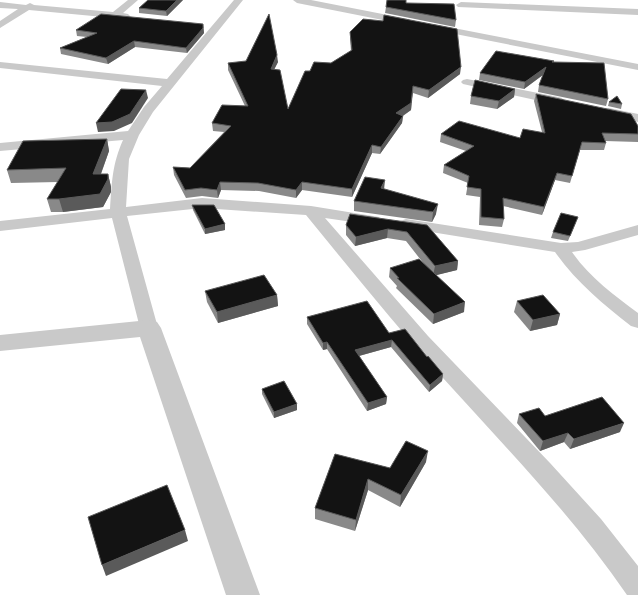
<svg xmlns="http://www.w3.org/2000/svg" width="638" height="595" font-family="Inter,sans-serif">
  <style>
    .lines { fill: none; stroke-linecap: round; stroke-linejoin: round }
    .minor { fill: #c9c9c9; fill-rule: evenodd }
    .tertiary { fill: #c9c9c9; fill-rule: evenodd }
    .wall { fill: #898989 }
    .shaded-wall { fill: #5a5a5a }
    .building { fill: #131313; stroke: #5a5a5a }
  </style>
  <rect width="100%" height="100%" fill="#fff"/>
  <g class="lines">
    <g class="minor">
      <path d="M128 0H138L123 13 128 14 130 16 125 19 29 10 0 28V21L18 9 0 8V2L26 5 30 3 34 5 113 12Z"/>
      <path d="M234 0H243L153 112 139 135 129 159 126 207 202 198 311 206 379 217 381 220 379 223 373 225 325 218 428 336 550 463 601 519 638 566V595H627C573 516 507 449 443 378 395 325 351 270 306 215L202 208 127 216 158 328 156 333 149 334 142 333 140 328 112 218 0 231V221L110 209C112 181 112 165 123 140L0 151V143L128 131 144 107 162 86 0 68V62L167 79Z"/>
      <path d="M293 0H311L408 19 413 22 408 25 297 3Z"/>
      <path d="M461 2 638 9V15L458 7 456 5Z"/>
      <path d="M433 24 638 64V70L430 29 428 27Z"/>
      <path d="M467 79 558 97 562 98 564 101 562 104 558 105 463 84 461 82 463 80Z"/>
      <path d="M609 108 638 114V122L605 115 603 112 605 109Z"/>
      <path d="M406 219 561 243 578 242 638 225V235L585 250 572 252C589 277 614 295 638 313V328L631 326C603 304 576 282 555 252L400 227 398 224 400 221Z"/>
    </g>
    <path class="tertiary" d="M149 320 157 322 161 328 260 595H226L140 337 0 351V335Z"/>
  </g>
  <g class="wall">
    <path d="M183 0 167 16 139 13V8Z"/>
    <path d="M406 3 456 20 455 27 385 13 386 7Z"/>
    <path d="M203 24 204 33 187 53 135 47 108 64 61 54 60 48 87 37 77 36 76 30Z"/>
    <path d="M350 32 460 74 428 98 413 93 411 110 403 116 402 123 380 154 372 153 352 197 302 190 296 198 259 191 221 190 218 198 202 196 186 198 174 175 173 167 190 168 224 132 213 131 212 123 245 106 228 70V63L278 62 274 69 288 109 310 71 331 63 351 51 350 39Z"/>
    <path d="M553 62 608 99 606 106 538 92 539 85 543 75 524 89 479 80 480 73Z"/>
    <path d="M515 89 514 97 497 109 470 104 471 96Z"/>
    <path d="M536 94 638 126V142L605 141 606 143 604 150H580L570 183 555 180 542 215 503 206 504 219 502 227 479 225 480 197 466 195 468 183 443 173 444 165 466 151 440 142 441 134 520 138 542 132 534 101Z"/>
    <path d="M609 102 622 104 621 109 608 106Z"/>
    <path d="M107 139 109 151 101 174H108L111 187V192L103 207 63 212H51L47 199 58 182 11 183 7 170Z"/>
    <path d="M384 189 436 214 432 222 354 211V201Z"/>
    <path d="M192 205 225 224V230L205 234 193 210Z"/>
    <path d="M576 222 568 241 551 238 553 232Z"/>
    <path d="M346 225H427L458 261 457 270 436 275 464 312 433 324 396 288 397 286 389 277 390 268 424 264 406 241 387 238 355 246 346 235Z"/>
    <path d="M205 291 277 295 278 306 218 323 207 302Z"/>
    <path d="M517 301 560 314 557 325 530 331 514 312Z"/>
    <path d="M307 317 389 333 427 357 443 374 442 381 429 392 391 347 359 356 387 397 386 404 367 411 327 349 323 350 307 324Z"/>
    <path d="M262 389 297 410 274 418 262 394Z"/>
    <path d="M519 414 545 416 620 432 570 449 564 442 540 451 517 423Z"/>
    <path d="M335 454 390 468 426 462 400 507 368 490 355 531 315 519V508Z"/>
  </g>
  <g class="shaded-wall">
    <path d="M177 0H183L167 16 166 11Z"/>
    <path d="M203 24 204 33 187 53 186 48Z"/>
    <path d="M134 41 135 47 108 64 106 58Z"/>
    <path d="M277 55 278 62 271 76V69Z"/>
    <path d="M461 67 460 74 428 98 429 90Z"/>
    <path d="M546 67 544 74 524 89 525 82Z"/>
    <path d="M413 86 411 110 395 121 396 113Z"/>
    <path d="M515 89 514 97 497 109 499 101Z"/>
    <path d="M146 90 148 98 132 123 114 131 98 132 96 123Z"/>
    <path d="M403 116 402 123 380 154 381 147Z"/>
    <path d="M107 139 109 151 96 187 93 174Z"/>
    <path d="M372 145V153L352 197V189Z"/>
    <path d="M557 173 555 180 542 215 544 207Z"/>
    <path d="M108 174 111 187V192L103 207 63 212 59 199Z"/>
    <path d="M385 180 384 190 381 188Z"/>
    <path d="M220 182 221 190 218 198 217 190Z"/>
    <path d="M302 182V190L296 198V190Z"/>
    <path d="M438 204 436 214 432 222 433 212Z"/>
    <path d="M225 224V230L205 234V229Z"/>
    <path d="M388 229 387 238 355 246 356 237Z"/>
    <path d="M458 261 457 270 433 276 435 266Z"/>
    <path d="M277 295 278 306 218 323 217 312Z"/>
    <path d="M465 302 464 312 433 324 434 314Z"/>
    <path d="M560 314 557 325 530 331 533 320Z"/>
    <path d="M392 340 391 347 355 357V350Z"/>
    <path d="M327 342V349L323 350V343Z"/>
    <path d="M443 374 442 381 429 392 430 385Z"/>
    <path d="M387 397 386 404 367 411 368 403Z"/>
    <path d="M297 404V410L274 418V412Z"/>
    <path d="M624 423 620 432 570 449 574 439Z"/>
    <path d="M568 433 564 442 540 451 543 441Z"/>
    <path d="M428 451 426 462 400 507 401 495Z"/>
    <path d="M368 479V490L355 531 356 520Z"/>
    <path d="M185 530 188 541 106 576 102 565Z"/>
  </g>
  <g class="building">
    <path d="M148 0H177L166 11 139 8Z"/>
    <path d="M387 0H406V3L454 4 456 20 386 7Z"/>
    <path d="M101 14 203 24V28L186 48 134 41 106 58 60 48 97 33 76 30Z"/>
    <path d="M269 14 277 55 271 69 280 70 288 109 305 71H310L314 62 331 63 352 50 350 32 363 19 383 21 384 15 457 29 461 67 429 90 413 86 411 103 396 113 403 116 381 147 372 145 352 189 302 182 296 190 258 183 220 182 217 190 201 188 185 190 173 167 190 168 231 126 212 123 222 105 248 106 228 63 246 61Z"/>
    <path d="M496 51 554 61 552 62 604 63 608 99 539 85 546 67 525 82 480 73Z"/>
    <path d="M475 80 515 89 499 101 471 96Z"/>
    <path d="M121 89 146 90 130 114 112 122 96 123Z"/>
    <path d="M536 94 631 114 638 126V134L602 133 606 143 582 142 572 176 557 173 544 207 503 198 504 219 481 217V189L467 187 469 176 444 165 474 146 441 134 459 121 520 138 523 129 545 133Z"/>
    <path d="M617 96 622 104 609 102Z"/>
    <path d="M107 139 93 174H108V179L100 194 59 199H47L66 168 7 170 23 141Z"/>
    <path d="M365 177 385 180 381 188 438 204 433 212 354 201Z"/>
    <path d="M192 205H214L225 224 205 229Z"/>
    <path d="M561 213 578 217 570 236 553 232Z"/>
    <path d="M350 214 427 225 458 261 435 266 407 232 388 229 356 237 346 225Z"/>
    <path d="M419 259 465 302 434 314 397 278H399L390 268Z"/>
    <path d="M264 275 277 295 217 312 205 291Z"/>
    <path d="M543 295 560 314 533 320 517 301Z"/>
    <path d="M367 301 389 333 405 329 427 357 428 356 443 374 430 385 392 340 355 350 387 397 368 403 327 342 323 343 307 317Z"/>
    <path d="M284 381 297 404 274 412 262 389Z"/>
    <path d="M602 397 624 423 574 439 568 433 543 441 519 414 539 408 545 416Z"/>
    <path d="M406 441 428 451 401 495 368 479 356 520 315 508 335 454 390 468Z"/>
    <path d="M167 485 185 530 102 565 88 517Z"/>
  </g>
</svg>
